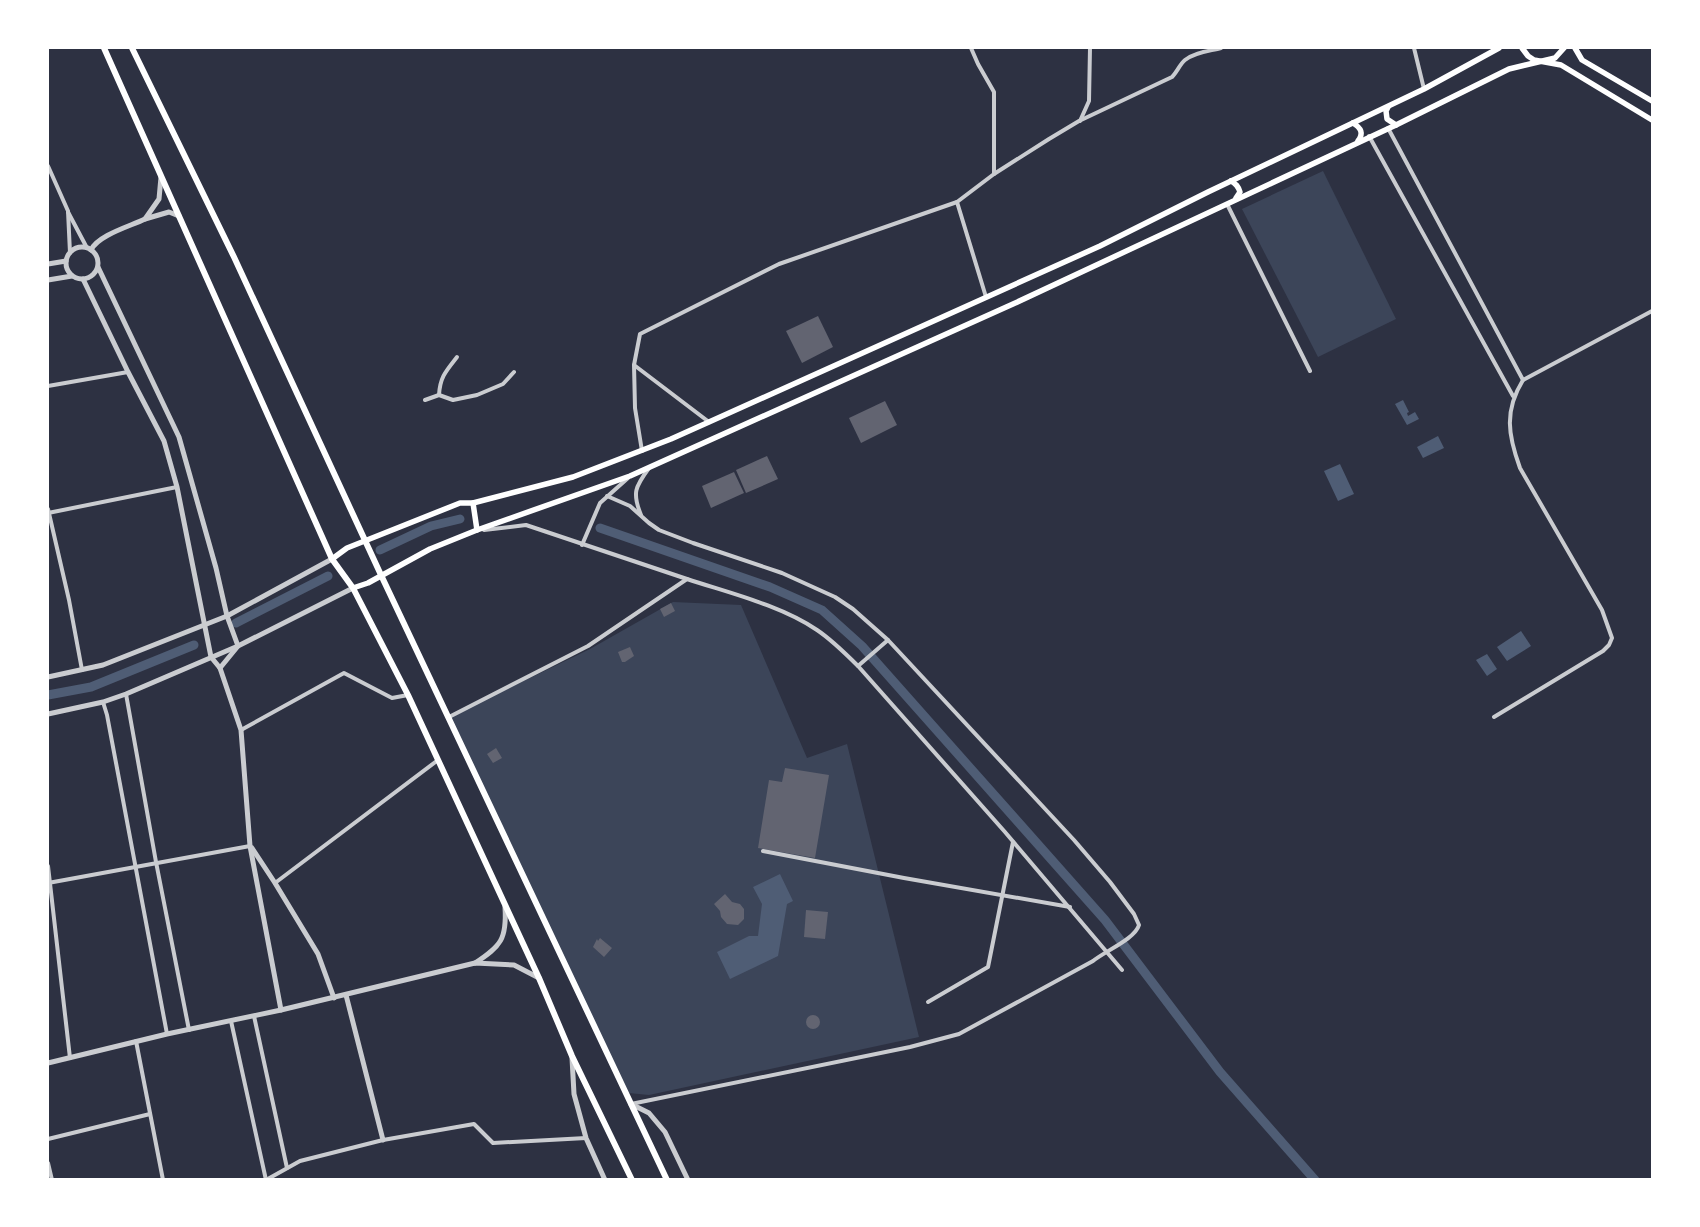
<svg xmlns="http://www.w3.org/2000/svg" width="1700" height="1227" font-family="'IBM Plex Sans',sans-serif">
  <style>
    .green { fill: #3c4559 }
    .water { fill: #4f5d75 }
    .lines { fill: none; stroke-linecap: round; stroke-linejoin: round }
    .canal { stroke: #4f5d75; stroke-width: 9 }
    .building { fill: #626471 }
    .minor { stroke: #caccd0; stroke-width: 4 }
    .tertiary { stroke: #caccd0; stroke-width: 5 }
    .secondary { stroke: #fff; stroke-width: 5.5 }
    .trunk { stroke: #fff; stroke-width: 6 }
  </style>
  <rect width="100%" height="100%" fill="#2d3142"/>
  <g class="green">
    <path d="M1323 171 1396 319 1318 357 1242 209Z"/>
    <path d="M673 602 741 605 807 758 847 744 919 1037 649 1095 629 1093 449 717 590 649Z"/>
  </g>
  <g class="water">
    <path d="M1403 400 1409 412 1407 413 1408 416 1415 412 1419 419 1407 425 1395 404Z"/>
    <path d="M1438 436 1444 448 1423 458 1417 447Z"/>
    <path d="M1340 464 1354 494 1338 501 1324 471Z"/>
    <path d="M1521 631 1531 646 1507 661 1497 647Z"/>
    <path d="M1487 654 1497 669 1487 676 1476 660Z"/>
    <path d="M780 874 793 901 787 904 778 956 730 979 717 952 749 936H758L762 904 753 887Z"/>
  </g>
  <g class="lines">
    <g class="canal">
      <path d="M600 528 770 587 822 610 862 646 1105 920 1220 1072 1315 1180"/>
      <path d="M380 550 431 526 460 519"/>
      <path d="M236 623 328 576"/>
      <path d="M48 695 91 687 194 645"/>
    </g>
  </g>
  <g class="building">
    <path d="M818 316 833 347 802 363 786 331Z"/>
    <path d="M885 401 897 425 861 443 849 418Z"/>
    <path d="M767 456 778 479 746 493 736 470Z"/>
    <path d="M734 472 744 493 711 508 702 486Z"/>
    <path d="M671 603 675 611 664 617 660 609Z"/>
    <path d="M630 647 634 656 625 662H622L618 652Z"/>
    <path d="M496 748 502 758 493 763 487 754Z"/>
    <path d="M785 768 829 775 815 858 758 848 769 780 782 782Z"/>
    <path d="M725 894 732 902 740 904 744 909V919L738 925 727 924 721 917 720 911 714 904Z"/>
    <path d="M806 910 828 912 825 939 804 937Z"/>
    <path d="M600 938 612 948 604 957 593 947 597 939 598 941Z"/>
    <circle cx="813" cy="1022" r="7"/>
  </g>
  <g class="lines">
    <g class="minor">
      <path d="M971 48 978 64 994 92V174"/>
      <path d="M1414 48 1424 89"/>
      <path d="M1080 121 1089 101 1090 48"/>
      <path d="M1388 128 1523 380"/>
      <path d="M1369 136 1513 396"/>
      <path d="M48 166 68 211 70 253"/>
      <path d="M957 202 986 297"/>
      <path d="M1227 204 1310 371"/>
      <path d="M68 212 87 248"/>
      <path d="M634 365 709 422"/>
      <path d="M48 386 128 372"/>
      <path d="M439 395C440 377 446 371 457 357"/>
      <path d="M425 400 439 395 453 400 477 395 503 384 514 372"/>
      <path d="M642 451 635 408 634 365 640 334 779 264 957 202 994 174 1049 139 1079 121 1172 77C1177 72 1180 64 1185 60 1195 52 1210 51 1221 48"/>
      <path d="M607 496 630 506 649 523 659 530 693 543 782 573 835 597 853 609 888 640 1074 840 1110 882 1134 914 1139 925C1135 939 1105 951 1093 961L959 1034 910 1047 631 1104"/>
      <path d="M48 509 69 600 82 670"/>
      <path d="M48 513 177 487"/>
      <path d="M641 515C632 493 635 487 649 468"/>
      <path d="M484 530 526 525 687 579"/>
      <path d="M582 545 600 503 628 478"/>
      <path d="M858 666 888 640"/>
      <path d="M126 694 156 862 189 1030"/>
      <path d="M103 702 107 715 167 1034"/>
      <path d="M449 717 588 646 687 579C729 593 780 605 817 630 832 640 845 653 858 666L1005 832 1122 970"/>
      <path d="M1494 717 1603 651 1609 645 1612 638 1602 610 1520 468C1508 435 1504 411 1523 380L1652 311"/>
      <path d="M241 730 344 673 392 698 408 695"/>
      <path d="M763 851 904 878 1070 907"/>
      <path d="M48 866 70 1058"/>
      <path d="M48 883 250 846"/>
      <path d="M275 883 438 760"/>
      <path d="M928 1002 988 967 1013 842"/>
      <path d="M254 1016 287 1168"/>
      <path d="M231 1021 266 1180"/>
      <path d="M136 1041 163 1180"/>
      <path d="M48 1139 150 1114"/>
      <path d="M48 1163 52 1180"/>
      <path d="M266 1180 300 1161 383 1140 474 1124 493 1143 586 1138"/>
    </g>
    <g class="tertiary">
      <path d="M161 177 159 199 145 219 169 212 179 216"/>
      <circle cx="82" cy="263" r="16"/>
      <path d="M91 250C98 235 131 226 145 219"/>
      <path d="M48 264 66 261"/>
      <path d="M98 267 179 437 216 568 227 616 238 646 220 668"/>
      <path d="M83 279 128 372 164 441 177 487 211 657 220 668 241 730 250 846 281 1010"/>
      <path d="M48 280 72 276"/>
      <path d="M48 677 103 665 227 616 332 559"/>
      <path d="M48 714 103 702 126 694 238 646 353 588"/>
      <path d="M252 848 275 883 318 954 334 998"/>
      <path d="M475 963C501 946 507 939 505 907"/>
      <path d="M346 995 383 1140"/>
      <path d="M572 1058 574 1094 586 1138 605 1180"/>
      <path d="M48 1063 167 1034 281 1010 475 963 514 965 539 978"/>
      <path d="M631 1104 649 1113 665 1132 688 1180"/>
    </g>
    <g class="secondary">
      <path d="M1522 48 1528 56 1534 60 1561 65 1652 120"/>
      <path d="M1575 48 1582 60 1652 101"/>
      <path d="M1388 107 1386 111 1387 119 1396 125"/>
      <path d="M1353 123C1361 128 1364 133 1358 141"/>
      <path d="M1231 181C1236 184 1238 186 1240 192L1236 198"/>
      <path d="M473 503 477 530"/>
      <path d="M332 559 347 548 460 503H473L573 477 671 439 709 422 1100 246 1208 192 1424 89 1499 48"/>
      <path d="M353 588 368 583 430 549 477 530 630 476 1013 304 1396 125 1509 69 1555 58 1564 48"/>
    </g>
    <g class="trunk">
      <path d="M104 48 332 559 353 588 408 695 539 978 572 1056 632 1180"/>
      <path d="M132 48 234 257 381 575 667 1180"/>
    </g>
  </g>
  <rect width="1700" height="1227" fill="none" stroke="#ffffff" stroke-width="98"/>
</svg>
